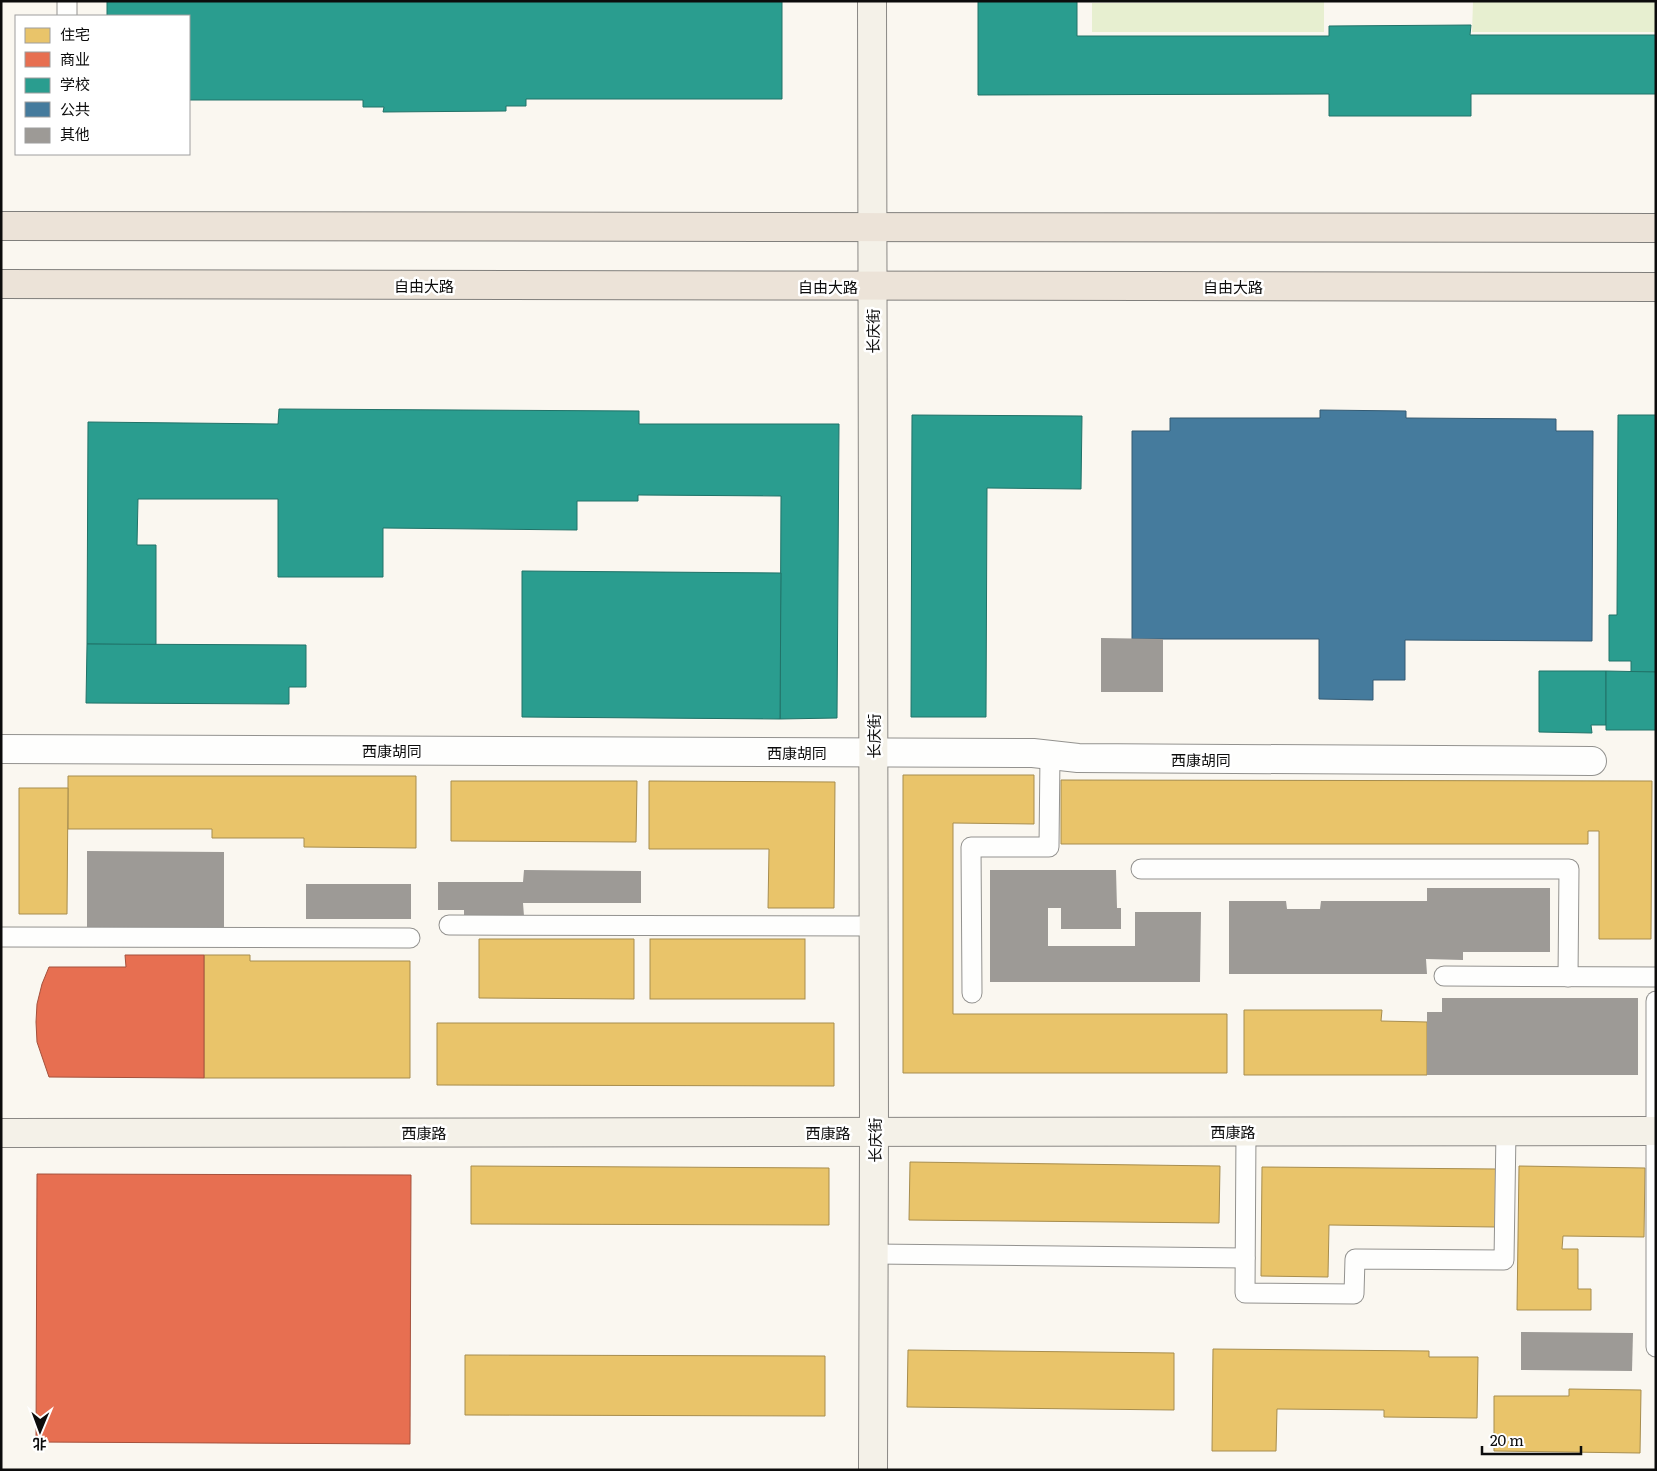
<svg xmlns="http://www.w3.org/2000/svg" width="1657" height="1471" font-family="Literata,'Noto Sans SC',serif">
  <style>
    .green { fill: #e7efd0 }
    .homes { fill: #e9c46a; stroke: #a78d4e }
    .shops { fill: #e76f51; stroke: #a5513c }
    .schools { fill: #2a9d8f; stroke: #217268 }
    .public { fill: #457b9d; stroke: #345a72 }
    .building { fill: #9d9a96 }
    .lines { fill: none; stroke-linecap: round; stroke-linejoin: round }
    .lane-casing { stroke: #93928f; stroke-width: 21 }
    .street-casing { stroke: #93928f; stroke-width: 30 }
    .secondary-casing { stroke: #8a8885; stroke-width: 30 }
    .primary-casing { stroke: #807f7c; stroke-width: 30 }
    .lane { stroke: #fefefd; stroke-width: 19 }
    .street { stroke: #fefefd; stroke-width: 28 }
    .secondary { stroke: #f4f1e8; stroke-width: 28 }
    .primary { stroke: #ece3d8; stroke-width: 28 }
    .labels { text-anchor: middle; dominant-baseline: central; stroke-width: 5; stroke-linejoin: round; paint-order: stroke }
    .street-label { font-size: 15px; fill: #0c0c0c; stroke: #fff }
  </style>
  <rect width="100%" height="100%" fill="#faf7f0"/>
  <g class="green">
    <path d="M1324 2V32H1092V3Z"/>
    <path d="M1473 2H1656V32H1472Z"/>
  </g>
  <g class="homes">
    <path d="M903 775H1034V824L953 823V1014H1227V1073H903Z"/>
    <path d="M68 776H416V848L304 847V838H212V829H68Z"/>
    <path d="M1061 780 1652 781 1651 939H1599V831H1588V844H1061Z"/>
    <path d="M451 781H637L636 842 451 841Z"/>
    <path d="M649 781 835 782 834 908H768L769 849H649Z"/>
    <path d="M19 788H68L67 914H19Z"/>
    <path d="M479 939H634V999L479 998Z"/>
    <rect x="650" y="939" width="155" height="60"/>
    <path d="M204 955H250V961H410V1078H204Z"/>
    <path d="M1244 1010H1382L1381 1021 1427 1022V1075H1244Z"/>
    <path d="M437 1023H834V1086L437 1085Z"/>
    <path d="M910 1162 1220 1166 1219 1223 909 1220Z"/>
    <path d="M471 1166 829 1168V1225L471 1224Z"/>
    <path d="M1519 1166 1645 1168 1644 1237 1563 1236 1562 1249H1578V1289H1591V1310H1517Z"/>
    <path d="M1262 1167 1496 1169V1227L1329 1225 1328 1277 1261 1276Z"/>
    <path d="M1213 1349 1429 1351V1357H1478L1477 1418 1384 1417V1410L1277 1409 1276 1451H1212Z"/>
    <path d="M908 1350 1174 1353V1410L907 1407Z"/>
    <path d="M465 1355 825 1356V1416L465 1415Z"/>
    <path d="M1569 1389 1641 1390 1640 1453 1494 1451V1396H1569Z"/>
  </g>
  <g class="shops">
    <path d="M125 955H204V1078L49 1077 37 1042 36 1022 37 1004 42 984 49 967H126Z"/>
    <path d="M37 1174 411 1175 410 1444 36 1442Z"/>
  </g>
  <g class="schools">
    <path d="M107 1H782V99H526V106H506V111L383 112 384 107H363V100H189V16H107Z"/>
    <path d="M978 1H1077V36H1329V26L1471 25 1470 35H1656V94H1471V116H1329V94L978 95Z"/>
    <path d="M279 409 639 411V424H839L837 718 780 719 781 496 638 495V501H577V530L383 528V577H278V499H138L137 545H156V645L87 644 88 422 278 424Z"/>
    <path d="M912 415 1082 416 1081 489 987 488 986 717H911Z"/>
    <path d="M1618 415H1656V672H1631V661H1609V615H1617Z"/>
    <path d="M522 571 781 573 780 719 522 717Z"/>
    <path d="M87 644 306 645V687H289V704L86 703Z"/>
    <path d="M1539 671H1606V725H1591L1592 733 1539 732Z"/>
    <path d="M1606 671 1656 672V730H1606Z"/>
  </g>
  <path class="public" d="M1320 410 1406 411V418L1556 419V431H1593L1592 641 1405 640V680H1373V700L1319 699V639H1132V431H1170V418H1320Z"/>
  <g class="building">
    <path d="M1101 638 1163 639V692H1101Z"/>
    <path d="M87 851 224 852V930H87Z"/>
    <path d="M524 870 641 871V903H523L524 916H464V910H438V882H523Z"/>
    <path d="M990 870H1116L1117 908H1121V929H1061V908H1048V946H1135V912H1201L1200 982H990Z"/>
    <rect x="306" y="884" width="105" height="35"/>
    <path d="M1427 888H1550V952H1463V960L1426 959 1427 974H1229V901H1286L1287 909H1320L1321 901H1427Z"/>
    <path d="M1442 998H1638V1075H1427V1012H1442Z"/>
    <path d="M1521 1332 1633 1333 1632 1371 1521 1370Z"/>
  </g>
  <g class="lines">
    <defs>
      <g id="lane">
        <path d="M67 1V16"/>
        <path d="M1141 869H1569L1568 977"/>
        <path d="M449 925 874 926"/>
        <path d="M1 937 410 938"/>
        <path d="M1444 976 1656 977"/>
        <path d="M972 993 971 847H1049L1050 755"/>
        <path d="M1656 1001V1347"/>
        <path d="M1246 1131 1245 1293 1354 1294 1355 1259 1504 1260 1506 1131"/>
        <path d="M874 1254 1245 1258"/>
      </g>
      <path id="street" d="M1 749 1033 753 1078 758 1592 761"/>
      <g id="secondary">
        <path d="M872 1 874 1132 873 1470"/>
        <path d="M1 1133 1656 1131"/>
      </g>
      <g id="primary">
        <path d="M1 226 1656 228"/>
        <path d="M1 284 1656 287"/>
      </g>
    </defs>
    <use href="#lane" class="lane-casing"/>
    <use href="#street" class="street-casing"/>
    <use href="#secondary" class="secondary-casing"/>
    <use href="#primary" class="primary-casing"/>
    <use href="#lane" class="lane"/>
    <use href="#street" class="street"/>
    <use href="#secondary" class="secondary"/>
    <use href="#primary" class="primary"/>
  </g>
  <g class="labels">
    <g class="street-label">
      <text x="424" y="285">自由大路</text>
      <text x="828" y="286">自由大路</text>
      <text x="1233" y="286">自由大路</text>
      <text transform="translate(872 331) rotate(-90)">长庆街</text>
      <text transform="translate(873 736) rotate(-90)">长庆街</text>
      <text x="392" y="750">西康胡同</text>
      <text x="797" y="752">西康胡同</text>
      <text x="1201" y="759">西康胡同</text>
      <text x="1233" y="1131">西康路</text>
      <text x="424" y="1132">西康路</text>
      <text x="828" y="1132">西康路</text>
      <text transform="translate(874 1140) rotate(-90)">长庆街</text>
    </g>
  </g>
  <rect width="1657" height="1471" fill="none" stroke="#0c0c0c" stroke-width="5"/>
  <rect x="15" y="15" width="175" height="140" fill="#ffffff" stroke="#9e9e9e"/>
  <rect x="25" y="28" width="25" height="15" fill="#e9c46a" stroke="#9e9e9e"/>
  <text x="60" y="40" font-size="15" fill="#0c0c0c">住宅</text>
  <rect x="25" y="52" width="25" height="15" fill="#e76f51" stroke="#9e9e9e"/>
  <text x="60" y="65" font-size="15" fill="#0c0c0c">商业</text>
  <rect x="25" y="78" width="25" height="15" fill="#2a9d8f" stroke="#9e9e9e"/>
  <text x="60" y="90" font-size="15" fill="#0c0c0c">学校</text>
  <rect x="25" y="102" width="25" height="15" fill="#457b9d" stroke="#9e9e9e"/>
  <text x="60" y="115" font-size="15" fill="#0c0c0c">公共</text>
  <rect x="25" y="128" width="25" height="15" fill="#9d9a96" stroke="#9e9e9e"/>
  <text x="60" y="140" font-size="15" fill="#0c0c0c">其他</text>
  <g transform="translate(40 1431) rotate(181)" stroke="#ffffff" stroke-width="4" paint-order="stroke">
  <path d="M0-4L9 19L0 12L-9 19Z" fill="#0c0c0c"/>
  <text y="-8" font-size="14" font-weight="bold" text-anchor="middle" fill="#0c0c0c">北</text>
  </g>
  <path d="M1482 1446v8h99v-8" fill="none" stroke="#0c0c0c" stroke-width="2.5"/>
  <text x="1490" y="1446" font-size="15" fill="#0c0c0c" stroke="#ffffff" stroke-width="4" paint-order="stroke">20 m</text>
</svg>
